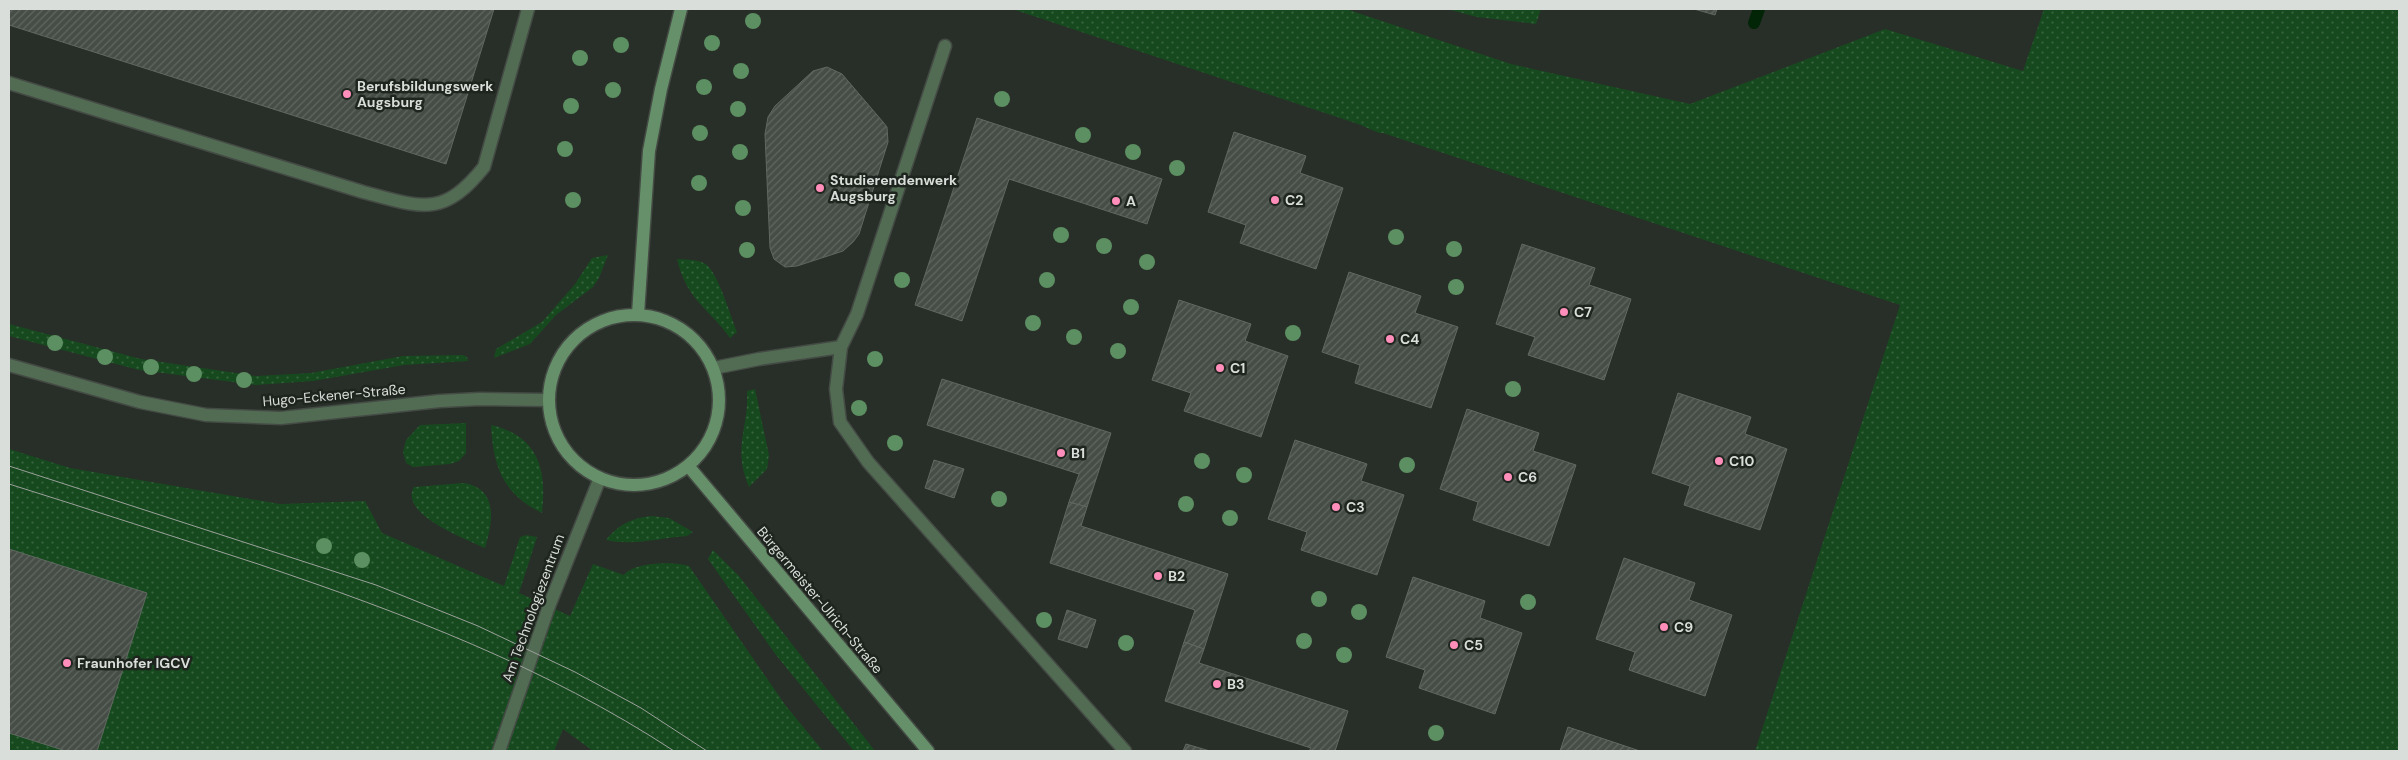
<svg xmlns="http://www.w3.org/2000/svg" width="2408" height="760" font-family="'DM Sans',sans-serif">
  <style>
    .grass { fill: url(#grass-dots) }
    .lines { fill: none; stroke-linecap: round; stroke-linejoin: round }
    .stream { stroke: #022407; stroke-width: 12 }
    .building { fill: url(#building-hatch); stroke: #606861 }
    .lane-casing { stroke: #444a44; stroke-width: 15 }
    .street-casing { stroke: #444a44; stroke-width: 15 }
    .secondary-casing { stroke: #444a44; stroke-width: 15 }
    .lane { stroke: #526c54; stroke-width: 12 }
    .street { stroke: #526c54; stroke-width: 12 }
    .secondary { stroke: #669069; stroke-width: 12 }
    .tram { stroke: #9ba09b; stroke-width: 1 }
    .tree { fill: #5c8f61 }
    .poi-dot { fill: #ff8eba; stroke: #1e241e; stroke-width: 2 }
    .labels { text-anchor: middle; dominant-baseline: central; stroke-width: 5; stroke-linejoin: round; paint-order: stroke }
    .poi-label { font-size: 14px; font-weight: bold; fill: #dadeda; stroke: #1e241e; text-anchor: start }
    .street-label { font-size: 14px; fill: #dadeda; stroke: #1e241e }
  </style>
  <defs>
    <pattern id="grass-dots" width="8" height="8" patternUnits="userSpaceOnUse" patternTransform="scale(1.25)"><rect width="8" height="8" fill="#164a1e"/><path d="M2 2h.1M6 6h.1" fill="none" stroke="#37643e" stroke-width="1.8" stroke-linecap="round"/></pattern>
    <pattern id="building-hatch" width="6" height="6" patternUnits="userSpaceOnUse" patternTransform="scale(1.25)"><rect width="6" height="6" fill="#464d46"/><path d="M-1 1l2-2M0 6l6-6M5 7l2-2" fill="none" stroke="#606660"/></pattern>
  </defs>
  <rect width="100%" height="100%" fill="#282e28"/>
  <g class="grass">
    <path d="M1012 9H1346L1511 64 1690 104 1885 29 2023 71 2044 9H2399V751H1755L1900 305 1383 133H1379L1358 124Z"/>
    <path d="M1447 9H1541L1536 24 1477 17Z"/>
    <path d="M608 255 599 278 593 287 556 315 530 344 494 358 496 349 542 322 575 284 592 258Z"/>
    <path d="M677 259C687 260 701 259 708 266 719 277 731 317 737 332L730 338C708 307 687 301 677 259Z"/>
    <path d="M9 324 141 359 256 376 311 373 403 356 463 355 467 357 468 361 404 365 313 381 256 385 139 370 9 336Z"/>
    <path d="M755 389 769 455 767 469 749 487C732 447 749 429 747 391Z"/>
    <path d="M466 423V453L459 461 450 464 413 467 406 463 403 452 406 440 420 425Z"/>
    <path d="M491 425C538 436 547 469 542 513 503 494 493 467 491 425Z"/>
    <path d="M9 449 70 468 280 504 365 501 382 533 504 586 520 537 526 535 537 537 519 593 570 616 593 564 624 575C633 562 675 561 689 566L786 706 823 751H593L563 729 554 751H9Z"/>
    <path d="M463 483C499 488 493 522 485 548 466 539 398 514 414 487Z"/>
    <path d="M652 516 669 518 693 532 687 536C661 538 632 546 606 540 619 524 632 518 652 516Z"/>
    <path d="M713 550 739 576 875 751H854L776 655 708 559Z"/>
  </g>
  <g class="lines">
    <path class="stream" d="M1754 23 1759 9"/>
  </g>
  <g class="building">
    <path d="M9 9H494L446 164 9 25Z"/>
    <path d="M1694 9H1717L1715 15Z"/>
    <path d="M827 67 842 74 883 122 887 127 888 142 859 234 853 242 843 251 797 266 785 267 774 259 770 248 765 134 768 117 775 106 813 71Z"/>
    <path d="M977 118 1162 179 1147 224 1009 179 962 321 915 305Z"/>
    <path d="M1234 132 1306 156 1300 173 1343 188 1316 269 1240 243 1246 225 1208 212Z"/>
    <path d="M1522 244 1595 268 1589 285 1631 299 1604 380 1528 355 1535 337 1496 324Z"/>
    <path d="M1349 272 1421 296 1415 313 1458 327 1431 408 1355 383 1360 365 1322 352Z"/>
    <path d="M1179 300 1251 324 1245 341 1288 356 1261 437 1184 411 1191 393 1152 380Z"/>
    <path d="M942 379 1111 433 1087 507 1069 502 1079 474 927 425Z"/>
    <path d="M1678 393 1751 417 1745 434 1787 449 1760 530 1684 505 1690 486 1652 473Z"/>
    <path d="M1467 409 1539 433 1533 451 1576 465 1549 546 1473 520 1478 502 1440 489Z"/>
    <path d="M1295 440 1367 464 1361 481 1404 495 1377 575 1301 550 1307 532 1268 519Z"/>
    <path d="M934 460 964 469 954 498 925 488Z"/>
    <path d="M1069 502 1087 507 1081 526 1228 574 1204 649 1184 642 1195 610 1050 563Z"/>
    <path d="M9 549 147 593 97 751H66L9 733Z"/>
    <path d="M1624 558 1695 583 1689 600 1732 615 1705 696 1629 670 1635 652 1596 639Z"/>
    <path d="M1413 577 1485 601 1480 618 1522 633 1495 714 1419 688 1425 670 1386 657Z"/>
    <path d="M1067 610 1096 620 1087 648 1058 639Z"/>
    <path d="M1184 642 1204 649 1199 663 1348 711 1335 751H1309L1311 748 1165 701Z"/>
    <path d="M1568 727 1640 751H1560Z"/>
    <path d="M1186 744 1210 751H1183Z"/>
  </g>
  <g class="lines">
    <defs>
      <g id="lane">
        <path d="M945 46 857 314 841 347 836 389 840 422 868 462 1125 751"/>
        <path d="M9 83 363 192C421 207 442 219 484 167L528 9"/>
        <path d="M714 368 759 359 841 347"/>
      </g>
      <g id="street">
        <path d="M9 365 140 402 206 415 281 418 440 401 480 399 548 400"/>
        <path d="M499 751 549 606 600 478"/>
      </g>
      <g id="secondary">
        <path d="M638 314 649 151 661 89 681 9"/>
        <circle cx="634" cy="400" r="85"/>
        <path d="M690 468 928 751"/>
      </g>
    </defs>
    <use href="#lane" class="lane-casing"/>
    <use href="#street" class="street-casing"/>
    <use href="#secondary" class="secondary-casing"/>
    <use href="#lane" class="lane"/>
    <use href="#street" class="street"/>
    <use href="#secondary" class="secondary"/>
    <g class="tram">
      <path d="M9 466 376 585 478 626 575 672 641 708 707 751"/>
      <path d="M9 484C92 510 175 537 258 564 403 613 546 667 674 751"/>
    </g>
  </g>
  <g class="tree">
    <circle cx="753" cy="21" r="8"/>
    <circle cx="712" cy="43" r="8"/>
    <circle cx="621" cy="45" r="8"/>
    <circle cx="580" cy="58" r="8"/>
    <circle cx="741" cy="71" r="8"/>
    <circle cx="704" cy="87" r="8"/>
    <circle cx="613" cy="90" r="8"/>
    <circle cx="1002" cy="99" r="8"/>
    <circle cx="571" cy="106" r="8"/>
    <circle cx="738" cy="109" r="8"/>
    <circle cx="700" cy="133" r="8"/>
    <circle cx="1083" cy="135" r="8"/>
    <circle cx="565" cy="149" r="8"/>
    <circle cx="740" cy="152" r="8"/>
    <circle cx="1133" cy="152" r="8"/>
    <circle cx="1177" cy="168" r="8"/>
    <circle cx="699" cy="183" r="8"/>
    <circle cx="573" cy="200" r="8"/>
    <circle cx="743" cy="208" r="8"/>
    <circle cx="1061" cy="235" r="8"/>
    <circle cx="1396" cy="237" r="8"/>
    <circle cx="1104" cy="246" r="8"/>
    <circle cx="1454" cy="249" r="8"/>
    <circle cx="747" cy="250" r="8"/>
    <circle cx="1147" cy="262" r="8"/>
    <circle cx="902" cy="280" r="8"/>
    <circle cx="1047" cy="280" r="8"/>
    <circle cx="1456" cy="287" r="8"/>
    <circle cx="1131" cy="307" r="8"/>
    <circle cx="1033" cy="323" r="8"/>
    <circle cx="1293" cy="333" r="8"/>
    <circle cx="1074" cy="337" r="8"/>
    <circle cx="55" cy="343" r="8"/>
    <circle cx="1118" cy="351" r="8"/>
    <circle cx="105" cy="357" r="8"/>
    <circle cx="875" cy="359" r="8"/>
    <circle cx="151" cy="367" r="8"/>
    <circle cx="194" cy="374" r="8"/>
    <circle cx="244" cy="380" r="8"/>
    <circle cx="1513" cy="389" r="8"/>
    <circle cx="859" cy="408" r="8"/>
    <circle cx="895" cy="443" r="8"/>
    <circle cx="1202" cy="461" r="8"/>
    <circle cx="1407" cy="465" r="8"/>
    <circle cx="1244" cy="475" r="8"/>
    <circle cx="999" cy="499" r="8"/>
    <circle cx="1186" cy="504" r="8"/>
    <circle cx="1230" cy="518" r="8"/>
    <circle cx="324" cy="546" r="8"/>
    <circle cx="362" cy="560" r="8"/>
    <circle cx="1319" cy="599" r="8"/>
    <circle cx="1528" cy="602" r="8"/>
    <circle cx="1359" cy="612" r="8"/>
    <circle cx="1044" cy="620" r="8"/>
    <circle cx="1304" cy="641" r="8"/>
    <circle cx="1126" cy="643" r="8"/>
    <circle cx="1344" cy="655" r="8"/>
    <circle cx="1436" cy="733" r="8"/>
  </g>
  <g class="poi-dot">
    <circle cx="347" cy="94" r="5"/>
    <circle cx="820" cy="188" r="5"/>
    <circle cx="1275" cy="200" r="5"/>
    <circle cx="1116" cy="201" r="5"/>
    <circle cx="1564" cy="312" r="5"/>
    <circle cx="1390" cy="339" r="5"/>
    <circle cx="1220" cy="368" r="5"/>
    <circle cx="1061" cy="453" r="5"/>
    <circle cx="1719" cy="461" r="5"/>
    <circle cx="1508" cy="477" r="5"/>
    <circle cx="1336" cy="507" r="5"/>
    <circle cx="1158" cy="576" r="5"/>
    <circle cx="1664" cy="627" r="5"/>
    <circle cx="1454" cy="645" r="5"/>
    <circle cx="67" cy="663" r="5"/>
    <circle cx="1217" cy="684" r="5"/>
  </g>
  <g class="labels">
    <g class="poi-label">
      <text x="357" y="86">Berufsbildungswerk<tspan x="357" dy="16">Augsburg</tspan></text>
      <text x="830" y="180">Studierendenwerk<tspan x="830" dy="16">Augsburg</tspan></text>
      <text x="1285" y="200">C2</text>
      <text x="1126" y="201">A</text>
      <text x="1574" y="312">C7</text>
      <text x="1400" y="339">C4</text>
      <text x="1230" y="368">C1</text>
      <text x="1071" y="453">B1</text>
      <text x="1729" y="461">C10</text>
      <text x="1518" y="477">C6</text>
      <text x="1346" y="507">C3</text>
      <text x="1168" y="576">B2</text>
      <text x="1674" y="627">C9</text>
      <text x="1464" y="645">C5</text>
      <text x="77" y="663">Fraunhofer IGCV</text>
      <text x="1227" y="684">B3</text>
    </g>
    <g class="street-label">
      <text transform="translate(334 395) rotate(-5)">Hugo-Eckener-Straße</text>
      <text transform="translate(820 600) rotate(50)">Bürgermeister-Ulrich-Straße</text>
      <text transform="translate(533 608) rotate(-70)">Am Technologiezentrum</text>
    </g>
  </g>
  <rect width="2408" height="760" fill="none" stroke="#dadeda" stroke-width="20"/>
</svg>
